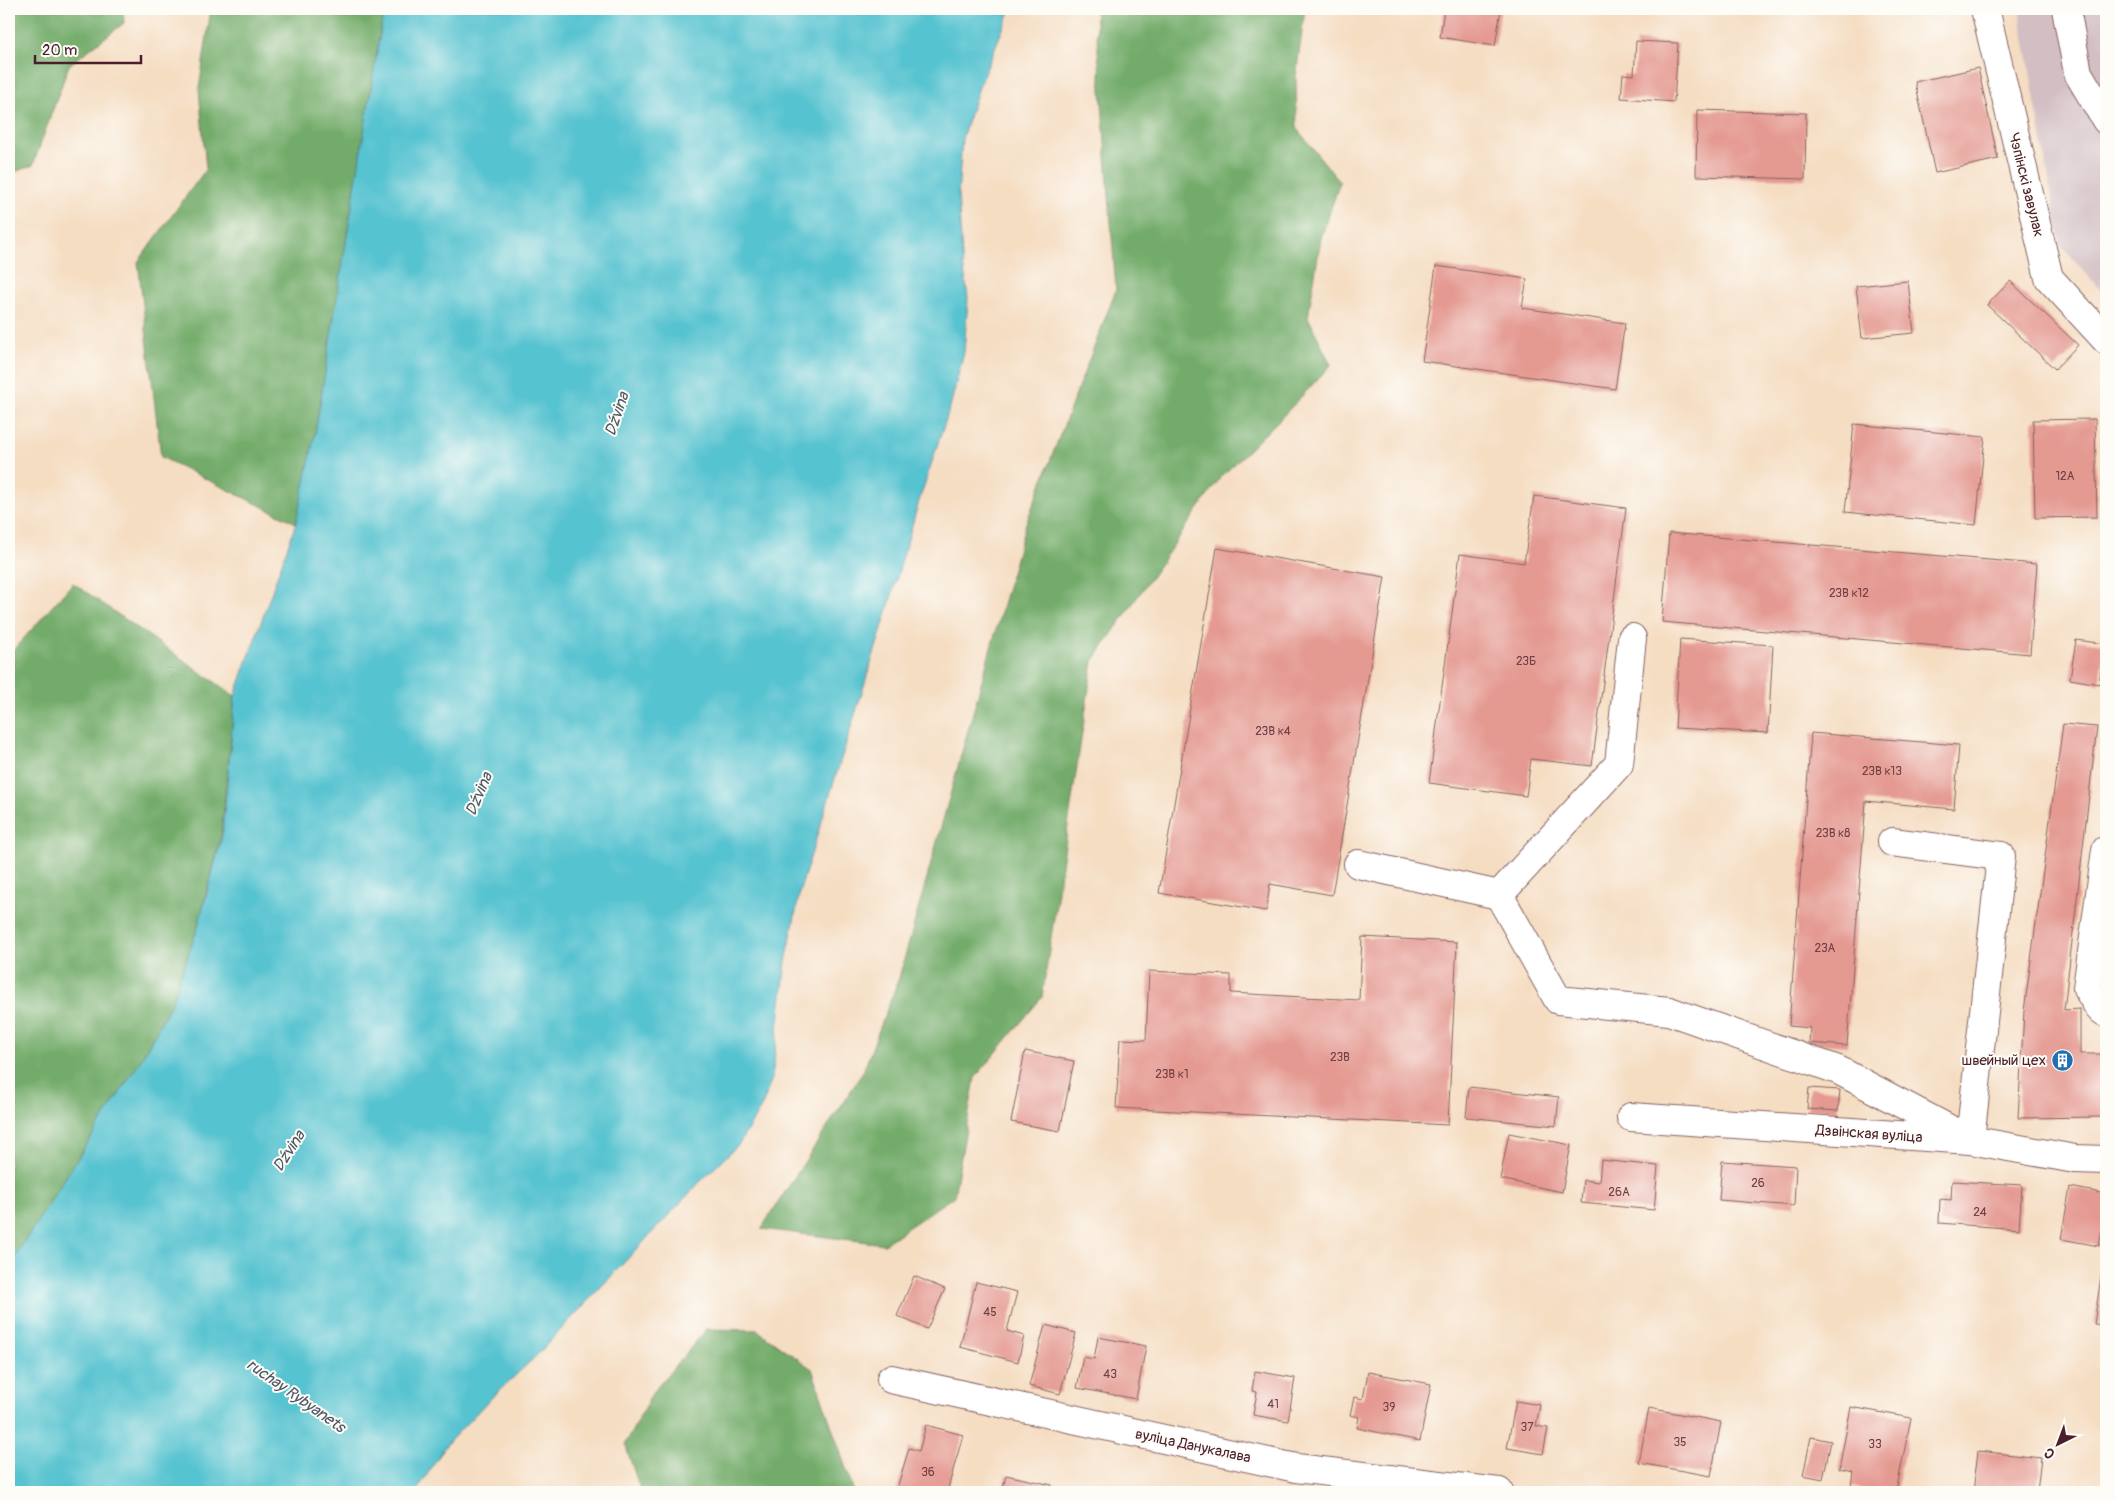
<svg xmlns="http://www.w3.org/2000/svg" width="2115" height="1501" font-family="Pangolin,sans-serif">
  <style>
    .industrial { fill: #d2bec3 }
    .forest { fill: #73ac6b; stroke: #5e664b }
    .water { fill: #57c3d0; stroke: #50717e }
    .building { fill: #e49991 }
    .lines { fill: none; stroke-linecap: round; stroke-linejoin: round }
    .minor-casing { stroke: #866260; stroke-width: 30 }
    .minor { stroke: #fff; stroke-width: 28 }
    .labels { text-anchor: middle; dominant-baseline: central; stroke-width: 4; stroke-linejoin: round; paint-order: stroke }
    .number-label { font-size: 12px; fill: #703e44 }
    .street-label { font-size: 15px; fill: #4a1f2b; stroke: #fdfcf7 }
    .poi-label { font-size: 15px; fill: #4a1f2b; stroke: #fdfcf7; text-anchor: end }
    .water-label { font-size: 16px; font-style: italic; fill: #4f5865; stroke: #fdfcf7 }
  </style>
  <rect width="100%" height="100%" fill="#fdfcf7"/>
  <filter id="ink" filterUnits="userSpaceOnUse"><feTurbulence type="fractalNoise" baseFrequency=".02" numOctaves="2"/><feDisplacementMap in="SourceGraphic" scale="10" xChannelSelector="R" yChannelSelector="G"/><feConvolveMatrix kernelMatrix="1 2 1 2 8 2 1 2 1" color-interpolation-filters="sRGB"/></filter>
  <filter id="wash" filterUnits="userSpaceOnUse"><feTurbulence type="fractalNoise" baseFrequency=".0096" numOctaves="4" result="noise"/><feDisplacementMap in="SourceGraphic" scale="20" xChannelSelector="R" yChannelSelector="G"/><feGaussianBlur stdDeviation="1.12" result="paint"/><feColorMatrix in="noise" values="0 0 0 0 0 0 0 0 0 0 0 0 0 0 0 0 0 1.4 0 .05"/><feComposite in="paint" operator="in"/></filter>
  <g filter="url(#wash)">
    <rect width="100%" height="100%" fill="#f5ddc2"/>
    <path class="industrial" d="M2019 9H2106V296L2060 244Z"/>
    <g class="forest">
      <path d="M9 9H123L124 23 69 65 33 165 9 174Z"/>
      <path d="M211 9H384L315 434 296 523 161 457 138 262 206 169 199 89Z"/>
      <path d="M1095 9H1305L1296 76 1297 129 1340 182 1321 238 1308 317 1331 365 1282 417 1220 478 1093 661 1042 997 975 1078 954 1196 884 1244 761 1229 863 1072 899 978 1025 526 1116 290Z"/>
      <path d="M73 583 235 696 221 836 197 930 171 1004 142 1058 9 1266V655Z"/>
      <path d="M707 1329 757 1330 812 1369 854 1492H641L625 1444 653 1392Z"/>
    </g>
    <path class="water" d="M384 9H1011L980 84 962 138 958 195 962 257 968 298 964 352 950 407 919 501 884 622 800 890 786 962 772 1078 762 1106 739 1144 699 1183 535 1357 486 1403 446 1445 416 1492H9V1266L142 1058 171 1004 197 930 222 836 235 696 296 523 315 434Z"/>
    <g id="blocks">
      <g class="building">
        <path d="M1444 9H1501L1495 46 1440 37Z"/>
        <path d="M1636 41 1678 43 1674 102 1621 98 1623 74 1634 75Z"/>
        <path d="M1978 68 1998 159 1935 173 1915 82Z"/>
        <path d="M1697 110 1806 113 1805 179 1696 176Z"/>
        <path d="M2106 197V214H2105L2103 198Z"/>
        <path d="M1436 266 1527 279 1522 308 1625 323 1615 389 1422 361Z"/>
        <path d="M1908 281 1914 333 1862 338 1856 286Z"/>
        <path d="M2010 281 2078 345 2055 369 1987 305Z"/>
        <path d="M2095 419 2097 517 2035 518 2033 420Z"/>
        <path d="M1854 424 1985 437 1976 525 1845 512Z"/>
        <path d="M1534 496 1626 508 1592 766 1531 759 1526 796 1429 783 1460 554 1524 563Z"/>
        <path d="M1669 533 2037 564 2030 654 1662 622Z"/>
        <path d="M1217 548 1385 577 1332 895 1270 884 1266 911 1159 893Z"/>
        <path d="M1680 639 1773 645 1768 733 1675 728Z"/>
        <path d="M2076 640 2105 644 2099 684 2070 679Z"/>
        <path d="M2063 724 2097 727 2064 1010 2080 1009V1054H2104L2103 1065H2106V1117L2018 1118 2024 1011Z"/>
        <path d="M1811 733 1959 745 1954 809 1866 801 1847 1046 1809 1043 1810 1028 1789 1026Z"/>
        <path d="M1362 937 1457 942 1448 1125 1116 1108 1120 1039 1146 1040 1149 971 1231 975V993L1359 1000Z"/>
        <path d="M1025 1051 1074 1061 1060 1131 1011 1122Z"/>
        <path d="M1469 1087 1559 1097 1556 1126 1466 1117Z"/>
        <path d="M1809 1088 1840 1090 1838 1111 1807 1109Z"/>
        <path d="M1509 1133 1571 1145 1562 1192 1500 1179Z"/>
        <path d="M1601 1160 1658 1166 1654 1210 1581 1203 1583 1180 1599 1182Z"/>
        <path d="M1722 1161 1796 1166 1794 1206 1719 1200Z"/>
        <path d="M1952 1181 2022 1185 2019 1229 1939 1223 1940 1199 1951 1200Z"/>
        <path d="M2070 1187 2106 1194V1207L2099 1246 2061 1239Z"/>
        <path d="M2105 1249H2106V1325L2094 1324Z"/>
        <path d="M914 1276 945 1289 927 1329 897 1316Z"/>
        <path d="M976 1282 1017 1292 1007 1331 1024 1336 1018 1362 960 1347Z"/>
        <path d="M1045 1325 1076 1333 1060 1394 1029 1386Z"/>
        <path d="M1098 1337 1146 1346 1136 1399 1077 1388 1083 1357 1094 1359Z"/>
        <path d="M1255 1371 1295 1378 1288 1421 1253 1415 1257 1392 1252 1391Z"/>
        <path d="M1368 1372 1431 1384 1420 1441 1357 1428 1359 1417 1350 1415 1354 1397 1363 1399Z"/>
        <path d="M1516 1401 1540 1405 1536 1426 1548 1428 1543 1454 1507 1448Z"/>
        <path d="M1851 1407 1911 1418 1896 1492H1882L1851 1486 1853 1472 1839 1469Z"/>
        <path d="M1649 1408 1721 1422 1711 1476 1639 1463Z"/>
        <path d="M926 1425 963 1435 947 1492H896L909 1448 919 1451Z"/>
        <path d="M1811 1437 1831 1441 1823 1479 1803 1475Z"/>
        <path d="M1978 1451 2041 1458 2037 1492H1973Z"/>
        <path d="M1006 1475 1052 1485 1051 1492H1002Z"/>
      </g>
    </g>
  </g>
  <g filter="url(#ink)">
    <use href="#blocks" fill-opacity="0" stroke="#866260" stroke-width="1"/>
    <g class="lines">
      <defs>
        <g id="minor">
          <path d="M1985 9 2049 278 2106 340"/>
          <path d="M2066 9 2078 73 2106 120"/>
          <path d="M2106 850 2087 988 2099 1008 2106 1013"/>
          <path d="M1358 864 1499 895 1558 1000 1669 1011 1838 1070 1970 1140 2001 856 1892 842"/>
          <path d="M1499 895 1619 764 1632 638"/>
          <path d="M1631 1117 1970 1140 2075 1159 2106 1160"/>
          <path d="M891 1379 1296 1468 1499 1492"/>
        </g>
      </defs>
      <use href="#minor" class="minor-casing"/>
      <use href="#minor" class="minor"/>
    </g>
  </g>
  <defs>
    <symbol id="building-disc" viewBox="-11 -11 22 22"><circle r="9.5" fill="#1f6fb2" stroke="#fdfcf7"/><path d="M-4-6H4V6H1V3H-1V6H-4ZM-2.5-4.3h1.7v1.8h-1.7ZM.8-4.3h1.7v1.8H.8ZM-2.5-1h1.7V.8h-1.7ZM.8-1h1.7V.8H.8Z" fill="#fff"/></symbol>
  </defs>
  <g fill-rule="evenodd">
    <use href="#building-disc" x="2050" y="1048" width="25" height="25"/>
  </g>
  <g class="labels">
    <g class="number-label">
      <text x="2065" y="476">12А</text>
      <text x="1849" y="593">23В к12</text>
      <text x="1526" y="661">23Б</text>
      <text x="1273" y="731">23В к4</text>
      <text x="1882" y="771">23В к13</text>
      <text x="1833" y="833">23В к8</text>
      <text x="1825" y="948">23А</text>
      <text x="1340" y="1057">23В</text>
      <text x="1172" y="1074">23В к1</text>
      <text x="1758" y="1183">26</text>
      <text x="1619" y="1192">26А</text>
      <text x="1980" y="1212">24</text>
      <text x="990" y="1312">45</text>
      <text x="1110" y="1374">43</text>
      <text x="1273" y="1404">41</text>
      <text x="1389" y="1407">39</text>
      <text x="1527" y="1427">37</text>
      <text x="1680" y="1442">35</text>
      <text x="1875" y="1444">33</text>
      <text x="928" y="1472">36</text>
    </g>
    <g class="street-label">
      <text transform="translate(2026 185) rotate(76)">Чэпінскі завулак</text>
      <text transform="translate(1869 1134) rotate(4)">Дзвінская вуліца</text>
      <text transform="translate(1193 1446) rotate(12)">вуліца Данукалава</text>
    </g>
    <g class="poi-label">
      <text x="2046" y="1060">швейный цех</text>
    </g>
    <g class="water-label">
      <text transform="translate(617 414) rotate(-71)">Dźvina</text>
      <text transform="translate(479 794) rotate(-67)">Dźvina</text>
      <text transform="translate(289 1151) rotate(-57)">Dźvina</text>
      <text transform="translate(296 1396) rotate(35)">ruchay Rybyanets</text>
    </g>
  </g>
  <rect width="2115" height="1501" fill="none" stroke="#fdfcf7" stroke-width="30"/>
  <g transform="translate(2058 1444) rotate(222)" stroke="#fdfcf7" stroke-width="4" paint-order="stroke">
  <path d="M0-4L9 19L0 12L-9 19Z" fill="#4a1f2b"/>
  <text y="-8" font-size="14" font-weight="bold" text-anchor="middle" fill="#4a1f2b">С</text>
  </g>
  <path d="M35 55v8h106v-8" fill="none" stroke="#4a1f2b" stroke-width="2.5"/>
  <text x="42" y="55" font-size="15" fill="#4a1f2b" stroke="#fdfcf7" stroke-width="4" paint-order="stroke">20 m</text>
</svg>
